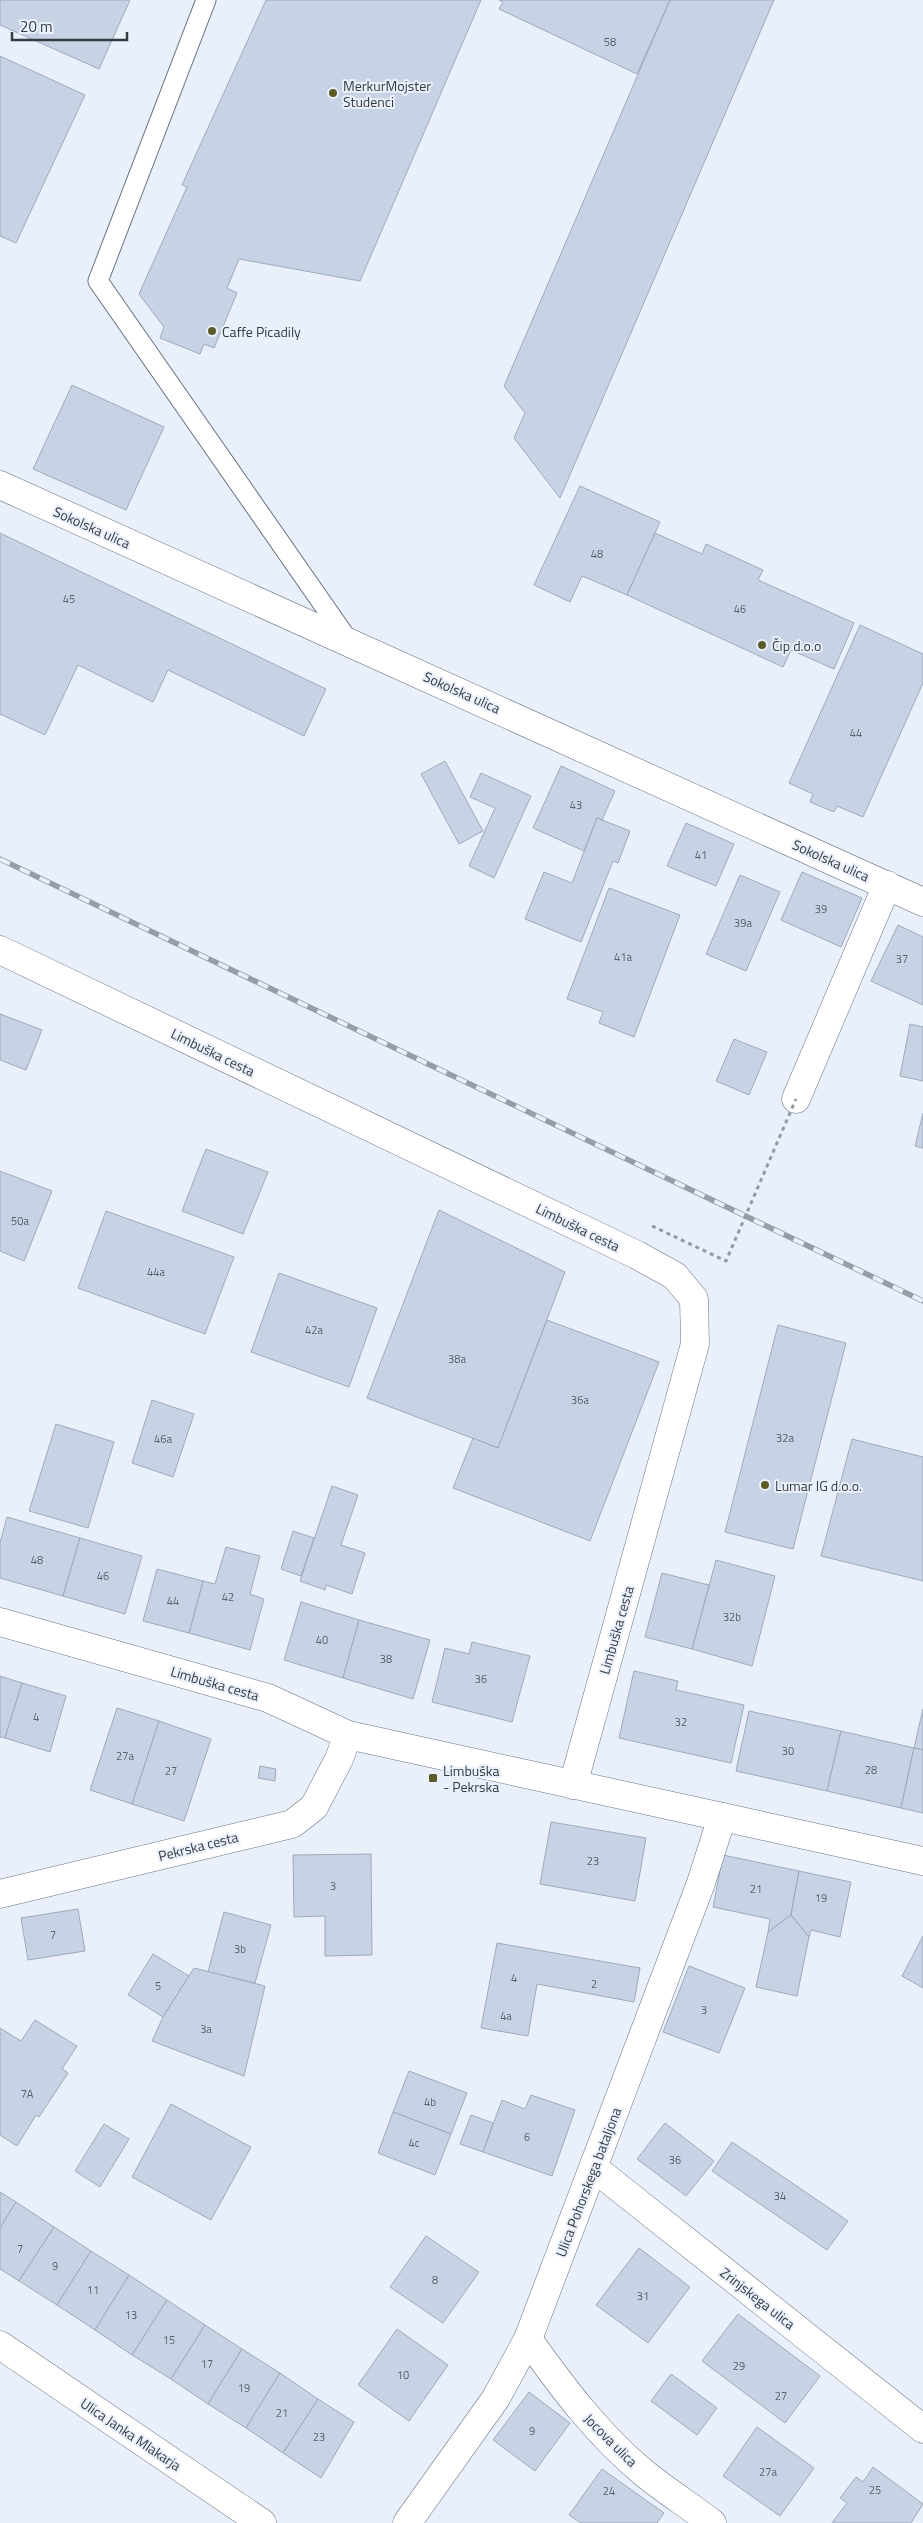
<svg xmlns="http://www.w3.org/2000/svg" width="923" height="2523" font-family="'Titillium Web',sans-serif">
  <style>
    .building { fill: #c7d3e5; stroke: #9eaabb }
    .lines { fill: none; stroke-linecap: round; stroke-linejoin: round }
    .lane-casing { stroke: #687384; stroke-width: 21 }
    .street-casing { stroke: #687384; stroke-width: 29 }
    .secondary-casing { stroke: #687384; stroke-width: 29 }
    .lane { stroke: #fff; stroke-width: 19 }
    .street { stroke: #fff; stroke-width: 28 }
    .secondary { stroke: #fff; stroke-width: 28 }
    .rail-casing { stroke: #979da7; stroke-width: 5.5 }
    .rail { stroke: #e9f0fb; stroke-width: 4; stroke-dasharray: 11; stroke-linecap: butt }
    .path-bridge { stroke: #949aa3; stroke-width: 3; stroke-dasharray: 4 4; stroke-linecap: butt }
    .poi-dot { fill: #5b5b28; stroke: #e9f0fb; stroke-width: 2 }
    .labels { text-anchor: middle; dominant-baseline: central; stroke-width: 4; stroke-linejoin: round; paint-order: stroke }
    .number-label { font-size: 11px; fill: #5a616b }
    .poi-label { font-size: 14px; fill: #363b42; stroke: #e9f0fb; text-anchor: start }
    .street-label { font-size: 14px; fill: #363b42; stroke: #e9f0fb }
  </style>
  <rect width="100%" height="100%" fill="#e9f0fb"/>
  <g class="building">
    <path d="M0 0H130L99 69 0 25Z"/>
    <path d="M266 0H481L360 281 239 259 227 288 237 293 214 348 204 344 200 354 160 338 164 327 139 294 187 187 182 185Z"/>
    <path d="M499 0H670L637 74 499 9 503 2Z"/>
    <path d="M670 0H774L560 498 514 438 525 413 504 386Z"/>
    <path d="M0 56 85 95 16 243 0 236Z"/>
    <path d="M72 385 164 427 126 510 33 469Z"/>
    <path d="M580 486 660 522 627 595 582 576 570 602 534 585Z"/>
    <path d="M0 533 326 689 304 736 168 670 153 702 78 665 45 735 0 714Z"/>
    <path d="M655 533 702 554 706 544 763 570 758 580 854 623 834 669 791 650 783 667 627 595Z"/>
    <path d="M860 625 923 654V683L863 817 837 806 834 812 810 802 813 794 789 783Z"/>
    <path d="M445 761 483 831 459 844 421 774Z"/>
    <path d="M561 766 615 791 602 820 597 818 584 851 533 828Z"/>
    <path d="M481 773 531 796 494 878 469 866 495 808 470 797Z"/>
    <path d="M597 818 630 831 618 863 613 861 581 942 525 919 544 872 572 883Z"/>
    <path d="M686 823 734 844 716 886 667 866Z"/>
    <path d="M802 872 862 898 841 947 781 920Z"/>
    <path d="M740 875 780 892 746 971 706 954Z"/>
    <path d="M609 888 680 915 634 1037 599 1023 603 1012 567 999Z"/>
    <path d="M898 925 923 937V1005L871 981Z"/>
    <path d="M0 1014 42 1030 26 1070 0 1060Z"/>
    <path d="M910 1024 923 1027V1081L900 1076Z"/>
    <path d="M734 1039 767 1052 749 1095 716 1081Z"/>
    <path d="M923 1113V1148L915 1146Z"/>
    <path d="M206 1149 268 1172 243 1234 182 1211Z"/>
    <path d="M0 1171 52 1191 24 1261 0 1251Z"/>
    <path d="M439 1210 565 1272 498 1448 367 1398Z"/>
    <path d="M106 1211 234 1257 205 1334 78 1288Z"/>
    <path d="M279 1273 377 1308 349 1387 251 1352Z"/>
    <path d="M547 1320 659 1362 590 1541 453 1488 473 1438 498 1448Z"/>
    <path d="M778 1325 846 1343 793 1549 725 1532Z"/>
    <path d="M152 1400 194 1414 173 1477 132 1463Z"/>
    <path d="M56 1424 114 1442 88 1528 29 1511Z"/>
    <path d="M852 1439 923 1457V1581L821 1556Z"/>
    <path d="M332 1486 358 1495 341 1545 365 1553 352 1594 326 1585 325 1590 300 1581Z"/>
    <path d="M7 1517 80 1538 63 1596 0 1578V1543Z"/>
    <path d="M293 1531 314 1538 301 1576 281 1569Z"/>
    <path d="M80 1538 142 1556 125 1614 63 1596Z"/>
    <path d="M226 1547 260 1556 250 1594 264 1599 250 1650 189 1633 203 1581 215 1584Z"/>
    <path d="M716 1560 775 1576 752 1666 692 1649Z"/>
    <path d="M157 1569 203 1581 189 1633 143 1621Z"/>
    <path d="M662 1573 709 1585 692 1649 645 1637Z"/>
    <path d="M301 1602 359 1620 343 1678 284 1660Z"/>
    <path d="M359 1620 430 1640 413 1699 343 1678Z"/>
    <path d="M472 1642 530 1656 512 1722 432 1702 445 1648 469 1654Z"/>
    <path d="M634 1671 678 1681 676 1690 744 1705 731 1763 619 1738Z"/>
    <path d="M0 1676 22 1683 5 1738 0 1737Z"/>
    <path d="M22 1683 66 1696 50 1752 5 1738Z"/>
    <path d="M117 1708 159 1721 132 1804 90 1790Z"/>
    <path d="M923 1709V1750L914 1748Z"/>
    <path d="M749 1711 841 1731 827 1791 736 1771Z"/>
    <path d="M159 1721 211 1739 184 1821 132 1804Z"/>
    <path d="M841 1731 914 1748 901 1808 827 1791Z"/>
    <path d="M914 1748 923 1750V1813L901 1808Z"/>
    <path d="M260 1766 276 1769 275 1781 258 1778Z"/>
    <path d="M551 1822 646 1838 635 1901 540 1884Z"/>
    <path d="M371 1854 372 1955 325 1956V1916L294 1917 293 1855Z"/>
    <path d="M723 1855 799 1871 791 1915 768 1932 770 1919 713 1907Z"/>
    <path d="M799 1871 851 1882 840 1937 811 1930 809 1937 791 1915Z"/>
    <path d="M78 1909 85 1951 28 1960 21 1918Z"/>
    <path d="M224 1912 271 1925 255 1983 208 1972Z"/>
    <path d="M791 1915 809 1937 797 1996 756 1987 768 1932Z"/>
    <path d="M923 1936V1988L902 1976Z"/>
    <path d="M497 1943 640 1968 634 2002 537 1984 528 2036 481 2028Z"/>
    <path d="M153 1954 189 1976 163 2017 128 1995Z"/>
    <path d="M689 1966 745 1988 719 2053 663 2032Z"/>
    <path d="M194 1968 265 1986 244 2076 152 2041 163 2017Z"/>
    <path d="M35 2020 77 2046 62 2069 68 2073 39 2117 36 2115 17 2146 0 2135V2028L21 2041Z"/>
    <path d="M409 2071 467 2093 451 2134 393 2112Z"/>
    <path d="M531 2095 575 2110 552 2176 483 2152 502 2100 525 2109Z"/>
    <path d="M171 2104 251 2147 211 2220 132 2177Z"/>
    <path d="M393 2112 451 2134 435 2175 378 2153Z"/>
    <path d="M471 2115 493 2123 483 2152 460 2144Z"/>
    <path d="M665 2123 714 2161 686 2196 637 2159Z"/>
    <path d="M104 2124 129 2139 100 2187 75 2171Z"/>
    <path d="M732 2142 848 2221 827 2250 712 2171Z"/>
    <path d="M0 2192 16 2202 0 2228Z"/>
    <path d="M16 2202 54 2227 19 2281 0 2269V2228Z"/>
    <path d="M54 2227 91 2251 57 2305 19 2281Z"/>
    <path d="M426 2236 479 2272 443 2323 390 2287Z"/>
    <path d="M639 2248 690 2287 648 2343 596 2305Z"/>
    <path d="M91 2251 129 2275 95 2330 57 2305Z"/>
    <path d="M129 2275 167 2300 132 2355 95 2330Z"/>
    <path d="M167 2300 205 2325 171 2379 132 2355Z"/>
    <path d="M738 2314 820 2376 785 2423 702 2361Z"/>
    <path d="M205 2325 242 2349 208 2404 171 2379Z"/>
    <path d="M397 2329 448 2365 409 2421 358 2385Z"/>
    <path d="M242 2349 280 2373 246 2428 208 2404Z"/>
    <path d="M280 2373 318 2399 283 2453 246 2428Z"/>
    <path d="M671 2374 717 2408 697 2435 651 2401Z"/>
    <path d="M529 2392 570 2423 535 2471 493 2440Z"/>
    <path d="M318 2399 354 2422 321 2478 283 2453Z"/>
    <path d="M757 2427 814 2468 780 2516 723 2476Z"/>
    <path d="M873 2467 923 2504 911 2523H832L847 2503 840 2498 856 2477 863 2482Z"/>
    <path d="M602 2469 664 2513 657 2523H581L569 2515Z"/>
  </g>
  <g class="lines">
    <defs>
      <path id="lane" d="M206 0 98 281 350 643"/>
      <g id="street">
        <path d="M0 485 923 902"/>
        <path d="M0 950 637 1255 675 1276 694 1299 695 1344 573 1785"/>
        <path d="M796 1099 887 885"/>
        <path d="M0 1894 292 1824 314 1807 339 1759 348 1735"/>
        <path d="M594 2168 923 2429"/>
        <path d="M528 2339C562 2387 598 2435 644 2473 666 2491 690 2506 712 2523"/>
        <path d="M0 2345 262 2523"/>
        <path d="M407 2523 496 2398 528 2339 701 1883 722 1817"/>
      </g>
      <path id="secondary" d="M0 1622 268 1698 348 1735 923 1861"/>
    </defs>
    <use href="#lane" class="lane-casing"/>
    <use href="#street" class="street-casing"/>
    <use href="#secondary" class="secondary-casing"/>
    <use href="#lane" class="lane"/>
    <use href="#street" class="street"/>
    <use href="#secondary" class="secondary"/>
    <defs>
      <path id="rail" d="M0 859 923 1301"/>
    </defs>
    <use href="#rail" class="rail-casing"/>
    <use href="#rail" class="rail"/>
    <path class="path-bridge" d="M652 1226 726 1261 796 1099"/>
  </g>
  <g class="poi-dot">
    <circle cx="333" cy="93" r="5"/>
    <circle cx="212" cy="331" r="5"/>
    <circle cx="762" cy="645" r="5"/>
    <circle cx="765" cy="1485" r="5"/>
    <rect x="428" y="1773" width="10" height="10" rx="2.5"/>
  </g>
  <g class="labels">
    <g class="number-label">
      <text x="610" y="42">58</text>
      <text x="597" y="554">48</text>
      <text x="69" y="599">45</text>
      <text x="740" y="609">46</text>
      <text x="856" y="733">44</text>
      <text x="576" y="805">43</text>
      <text x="701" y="855">41</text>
      <text x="821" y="909">39</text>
      <text x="743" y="923">39a</text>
      <text x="623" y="957">41a</text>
      <text x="902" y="959">37</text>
      <text x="20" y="1221">50a</text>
      <text x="156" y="1272">44a</text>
      <text x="314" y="1330">42a</text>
      <text x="457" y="1359">38a</text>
      <text x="580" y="1400">36a</text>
      <text x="785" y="1438">32a</text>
      <text x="163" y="1439">46a</text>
      <text x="37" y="1560">48</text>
      <text x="103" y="1576">46</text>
      <text x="228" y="1597">42</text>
      <text x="173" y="1601">44</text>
      <text x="732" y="1617">32b</text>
      <text x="322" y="1640">40</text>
      <text x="386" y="1659">38</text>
      <text x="481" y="1679">36</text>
      <text x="36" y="1717">4</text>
      <text x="681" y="1722">32</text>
      <text x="788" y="1751">30</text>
      <text x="125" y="1756">27a</text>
      <text x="871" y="1770">28</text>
      <text x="171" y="1771">27</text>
      <text x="593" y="1861">23</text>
      <text x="333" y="1886">3</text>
      <text x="756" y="1889">21</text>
      <text x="821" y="1898">19</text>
      <text x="53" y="1935">7</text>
      <text x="240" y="1949">3b</text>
      <text x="514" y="1978">4</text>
      <text x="594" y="1984">2</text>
      <text x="158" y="1986">5</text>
      <text x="704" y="2010">3</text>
      <text x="506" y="2016">4a</text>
      <text x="206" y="2029">3a</text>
      <text x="27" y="2094">7A</text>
      <text x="430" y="2102">4b</text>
      <text x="527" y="2137">6</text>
      <text x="414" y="2143">4c</text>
      <text x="675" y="2160">36</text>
      <text x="780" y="2196">34</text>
      <text x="20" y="2249">7</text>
      <text x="55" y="2266">9</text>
      <text x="435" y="2280">8</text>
      <text x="93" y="2290">11</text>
      <text x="643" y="2296">31</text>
      <text x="131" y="2315">13</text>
      <text x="169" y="2340">15</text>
      <text x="207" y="2364">17</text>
      <text x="739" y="2366">29</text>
      <text x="403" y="2375">10</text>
      <text x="244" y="2388">19</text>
      <text x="781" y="2396">27</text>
      <text x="282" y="2413">21</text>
      <text x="532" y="2431">9</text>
      <text x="319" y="2437">23</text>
      <text x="768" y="2472">27a</text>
      <text x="875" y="2490">25</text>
      <text x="609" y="2491">24</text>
    </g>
    <g class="poi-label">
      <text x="343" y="85">MerkurMojster<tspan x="343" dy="16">Studenci</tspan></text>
      <text x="222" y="331">Caffe Picadily</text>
      <text x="772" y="645">Čip d.o.o</text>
      <text x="775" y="1485">Lumar IG d.o.o.</text>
      <text x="443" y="1770">Limbuška<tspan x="443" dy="16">- Pekrska</tspan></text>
    </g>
    <g class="street-label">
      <text transform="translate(92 527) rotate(24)">Sokolska ulica</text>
      <text transform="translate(462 692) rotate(24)">Sokolska ulica</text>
      <text transform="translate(831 860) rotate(24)">Sokolska ulica</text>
      <text transform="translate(213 1052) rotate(26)">Limbuška cesta</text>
      <text transform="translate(578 1227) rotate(26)">Limbuška cesta</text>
      <text transform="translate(616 1630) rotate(-74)">Limbuška cesta</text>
      <text transform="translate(215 1683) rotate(16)">Limbuška cesta</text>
      <text transform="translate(198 1846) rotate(-14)">Pekrska cesta</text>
      <text transform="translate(588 2182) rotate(-69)">Ulica Pohorskega bataljona</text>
      <text transform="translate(758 2298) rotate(38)">Zrinjskega ulica</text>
      <text transform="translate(131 2434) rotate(34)">Ulica Janka Mlakarja</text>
      <text transform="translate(611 2440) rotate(45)">Jocova ulica</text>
    </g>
  </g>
  <path d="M12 32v8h115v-8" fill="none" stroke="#363b42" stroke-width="2.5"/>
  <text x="20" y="32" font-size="15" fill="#363b42" stroke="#e9f0fb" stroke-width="4" paint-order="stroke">20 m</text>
</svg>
